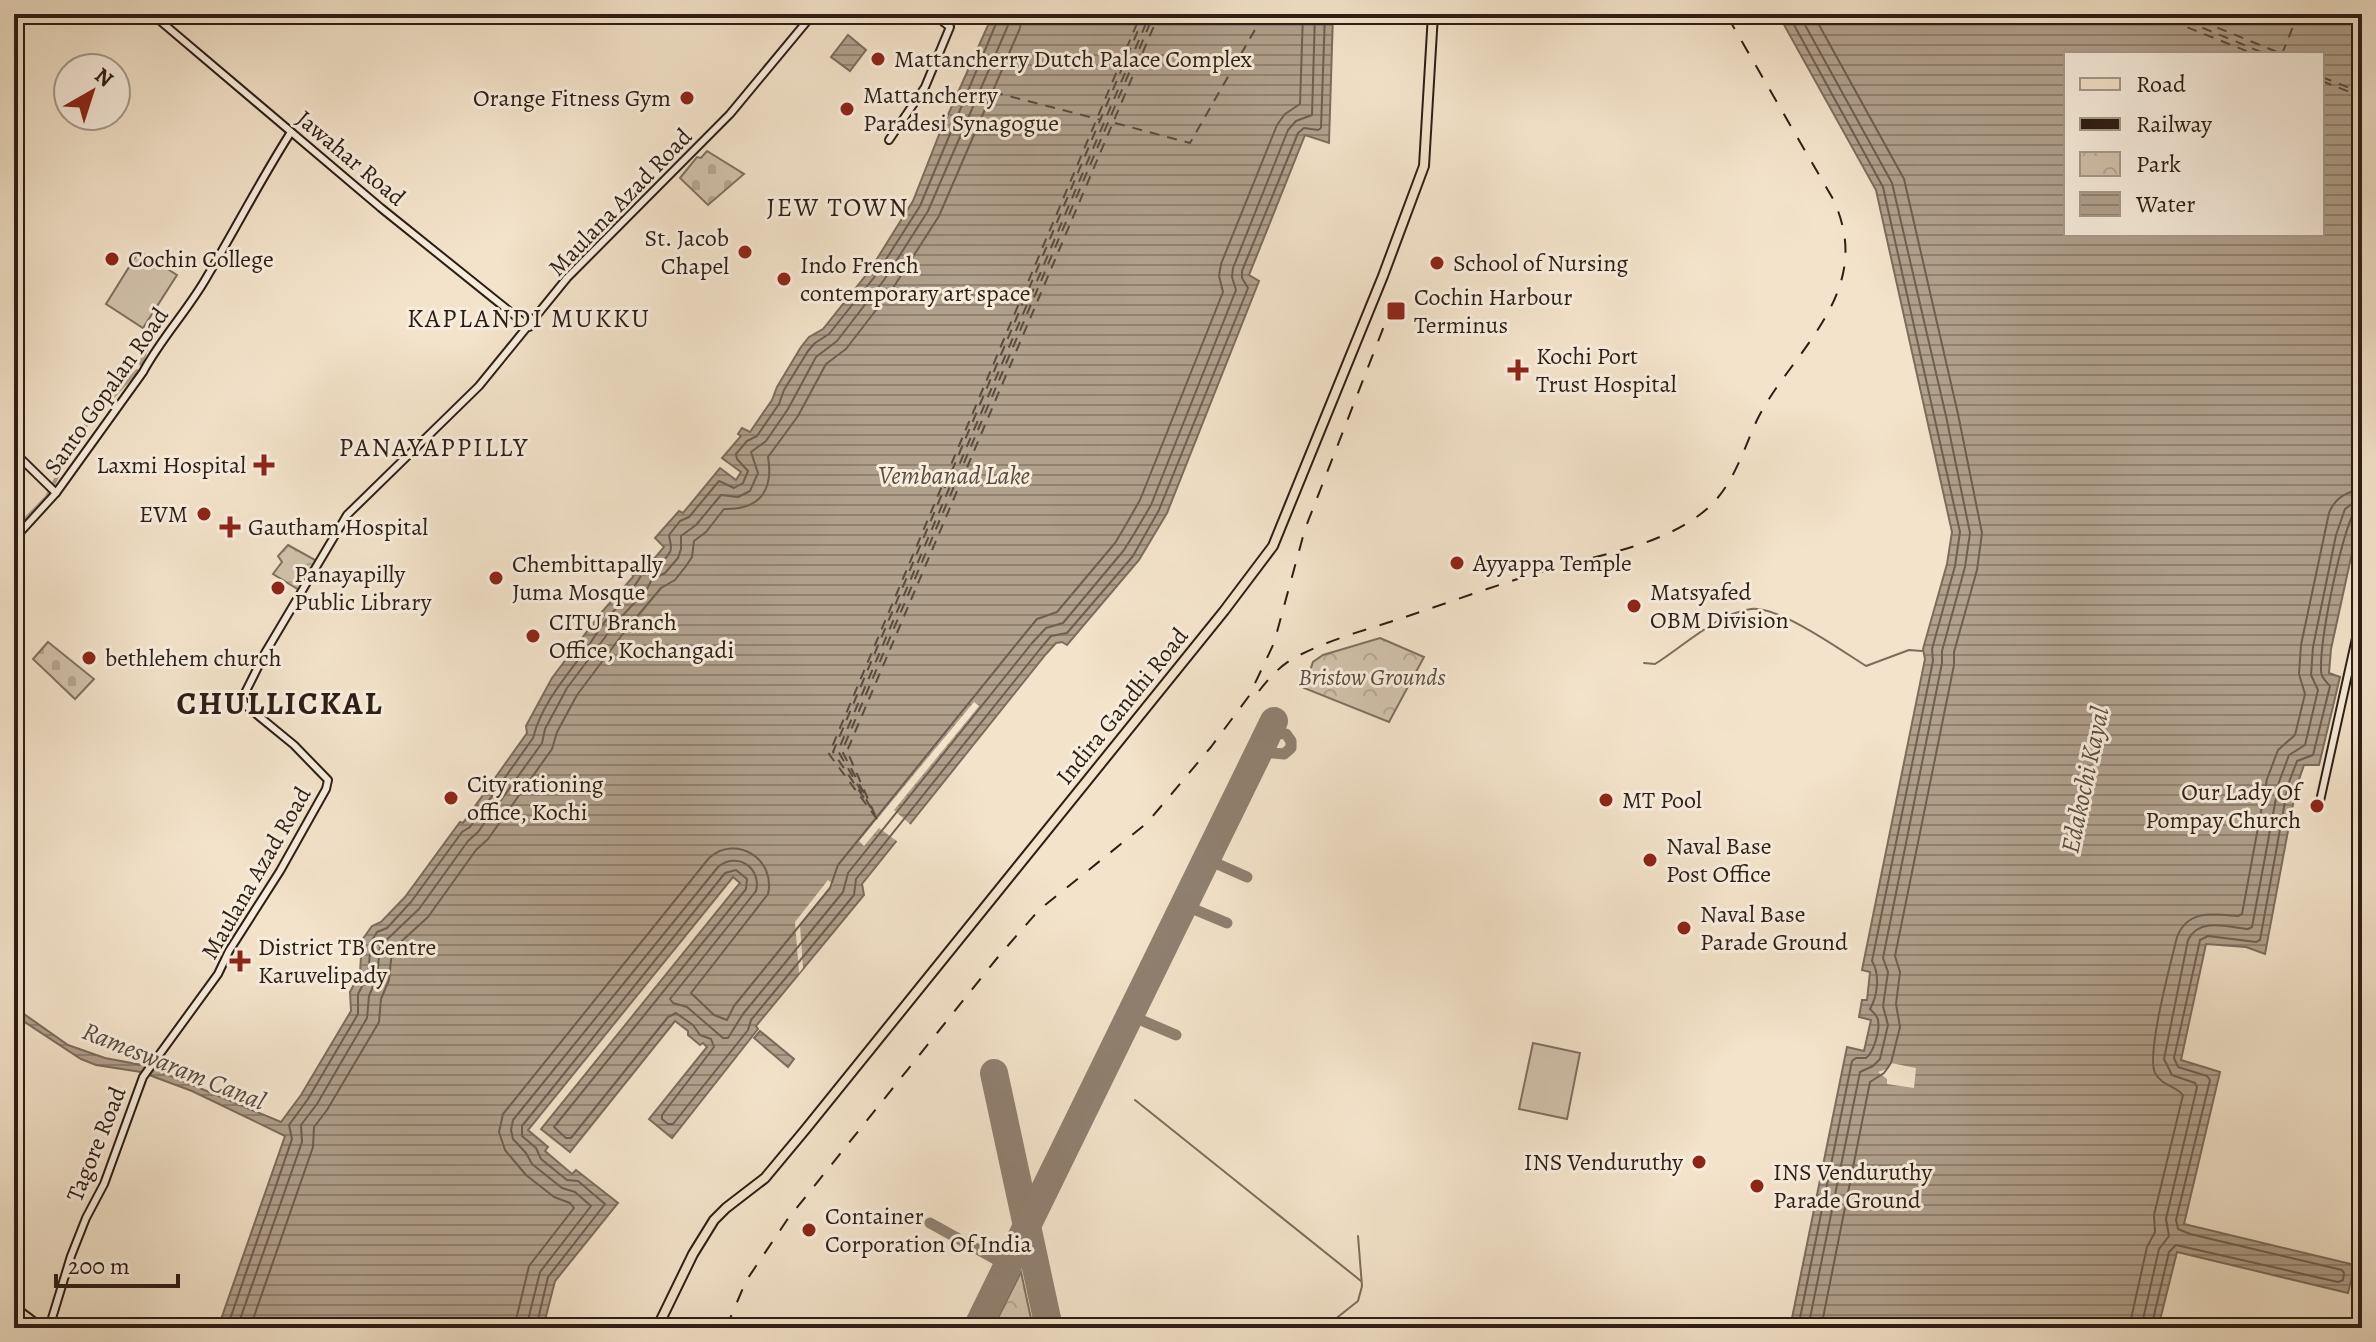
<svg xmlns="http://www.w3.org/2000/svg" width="2376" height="1342" font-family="Alegreya,serif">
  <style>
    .cemetery { fill: url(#cemetery-stones); stroke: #7f7060; stroke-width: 2 }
    .park { fill: url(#park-crowns); stroke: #7f7060; stroke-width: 2 }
    .pitch { fill: #d1c2ab; stroke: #7f7060; stroke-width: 2 }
    .water { fill: url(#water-rules); stroke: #7c6c5c; stroke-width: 2; fill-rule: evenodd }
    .pier { fill: #f3e3ca }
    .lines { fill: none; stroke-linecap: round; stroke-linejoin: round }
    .shore { stroke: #6e5f50; stroke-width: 2 }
    .stream { stroke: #7c6c5c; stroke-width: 2 }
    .canal { stroke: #b0a08c; stroke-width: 4 }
    .ferry { stroke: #5b4c3f; stroke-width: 2; stroke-dasharray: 10 8; stroke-linecap: butt }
    .taxiway { stroke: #908070; stroke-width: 11 }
    .runway { stroke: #908070; stroke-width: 28 }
    .secondary-casing { stroke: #2d1e15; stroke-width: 10 }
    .primary-casing { stroke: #2d1e15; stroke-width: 11 }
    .trunk-casing { stroke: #2d1e15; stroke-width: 12 }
    .secondary { stroke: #f7eddd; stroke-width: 6 }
    .primary { stroke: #f3e3ca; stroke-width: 7 }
    .trunk { stroke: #f3e3ca; stroke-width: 8 }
    .rail { stroke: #2d1e15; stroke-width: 2; stroke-dasharray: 14 14; stroke-linecap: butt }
    .poi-dot { fill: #8f2418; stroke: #f7eddd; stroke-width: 3 }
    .labels { text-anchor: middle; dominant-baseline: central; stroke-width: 6; stroke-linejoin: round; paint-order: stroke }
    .poi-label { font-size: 24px; fill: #2d1e15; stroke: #f7eddd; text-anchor: start }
    .street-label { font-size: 24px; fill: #2d1e15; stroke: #f7eddd }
    .park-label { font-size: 24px; font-style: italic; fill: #5e4f42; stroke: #f7eddd }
    .neighbourhood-label { font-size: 26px; letter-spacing: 2px; fill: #2d1e15; stroke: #f7eddd }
    .water-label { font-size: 26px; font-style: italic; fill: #5b4c3f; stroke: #f7eddd }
    .district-label { font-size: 32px; font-weight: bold; letter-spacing: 2px; fill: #2d1e15; stroke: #f7eddd }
  </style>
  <defs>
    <pattern id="cemetery-stones" width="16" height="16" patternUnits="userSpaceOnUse" patternTransform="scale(2)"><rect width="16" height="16" fill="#d1c2ab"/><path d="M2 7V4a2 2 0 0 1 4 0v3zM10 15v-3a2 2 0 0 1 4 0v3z" fill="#b4a692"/></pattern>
    <pattern id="park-crowns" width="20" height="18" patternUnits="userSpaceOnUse" patternTransform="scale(2)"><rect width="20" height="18" fill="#d1c2ab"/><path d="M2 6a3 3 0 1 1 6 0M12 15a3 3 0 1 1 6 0" fill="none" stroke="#b4a692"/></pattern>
    <pattern id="water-rules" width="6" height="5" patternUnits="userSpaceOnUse" patternTransform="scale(2)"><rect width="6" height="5" fill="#b0a08c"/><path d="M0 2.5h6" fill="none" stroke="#908271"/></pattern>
  </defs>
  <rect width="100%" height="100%" fill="#f3e3ca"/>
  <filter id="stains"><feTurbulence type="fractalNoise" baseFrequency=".0025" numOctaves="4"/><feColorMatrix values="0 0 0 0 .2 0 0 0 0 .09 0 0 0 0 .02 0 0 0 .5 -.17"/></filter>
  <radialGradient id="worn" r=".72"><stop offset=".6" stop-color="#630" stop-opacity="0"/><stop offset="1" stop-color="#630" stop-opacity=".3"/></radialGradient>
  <g class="cemetery">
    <path d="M707 151 744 174 708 205 680 178 697 157 701 158Z"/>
    <path d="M48 642 94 679 75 699 33 659Z"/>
  </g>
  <g class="park">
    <path d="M288 545 317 561 299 590 273 574 282 562 278 556Z"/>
    <path d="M1380 638 1424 657 1389 722 1304 688 1313 662 1323 655Z"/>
    <path d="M1021 1272 1033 1328H993Z"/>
  </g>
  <g class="pitch">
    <path d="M139 251 177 275 143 328 106 304Z"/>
    <path d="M1533 1043 1580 1053 1567 1119 1519 1109Z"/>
  </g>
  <g class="water">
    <path d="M993 14H1333L1329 143 1305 135 1249 275 1259 281 1167 513 1139 560 1067 645 1062 642 1056 643 1046 654 862 884 864 895 756 1026 758 1029 672 1138 649 1119 707 1047 703 1043 700 1045 688 1035V1031L675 1021 570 1152 541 1129 740 883 733 877 528 1130 548 1147 545 1151 572 1174 576 1170 618 1203 555 1281 543 1328H218L285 1136 192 1091 141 1072 96 1065 81 1059 14 1015V1007L68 1045 105 1058 147 1066 281 1122 301 1095 351 1011 350 992 360 973 362 940 372 926 381 922 405 897 460 822 463 823 527 733 526 726 552 678 601 613 633 577 632 572 650 556 654 559 664 547 655 538 679 511 683 513 720 468 736 480 741 472 722 458 741 436 738 434 742 428 750 432 772 400 777 387 801 347 809 337 823 329 870 270 913 201 939 135Z"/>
    <path d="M1778 14H2362V507L2331 649 2329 673 2340 677 2319 765H2304L2296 788 2265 954 2246 947 2206 944 2181 1060 2220 1072 2184 1224 2355 1265 2348 1293 2177 1252 2158 1328H1790L1847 1047 1864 1051 1871 1020 1859 1017 1862 1000H1867L1870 972 1862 970 1925 659 1923 649 1947 564 1952 532 1876 190ZM2066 54H2322V234H2066Z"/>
    <path d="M848 35 866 50 850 71 831 57Z"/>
    <path d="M760 1031 794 1059 788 1067 754 1038Z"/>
  </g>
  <g class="pier">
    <path d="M974 702 979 706 894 810 911 825 898 842 879 828 864 846 859 841Z"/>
    <path d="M828 880 833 884 800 925 803 968 799 973 795 922Z"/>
    <path d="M1891 1063 1916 1068 1914 1088 1887 1084V1079L1878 1072 1889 1068Z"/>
  </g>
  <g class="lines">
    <g class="shore">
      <path d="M1788 14 1883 187 1960 532 1955 566 1932 649 1933 661 1872 961C1880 974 1878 995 1870 1009 1873 1012 1877 1015 1878 1020 1880 1030 1874 1052 1866 1058H1856L1852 1061 1798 1328"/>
      <path d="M1799 14 1892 183 1946 416 1970 533 1965 567 1942 651V663L1883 958 1888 972 1883 1006 1888 1025 1880 1059 1873 1066 1860 1072 1808 1328"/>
      <path d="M1813 14 1904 179 1958 414 1982 533 1977 570 1954 652V665L1895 956 1900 972 1896 1004 1900 1027 1891 1063 1884 1073 1870 1082 1821 1328"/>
      <path d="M227 1328 292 1139 289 1125 308 1099 358 1014V994L368 975 371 942 377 932 387 928 411 902 462 832 470 827 533 738C542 703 566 677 587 648 594 638 600 627 608 618 620 603 633 591 642 574 648 564 662 567 670 552 673 546 669 540 669 535L680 521 689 517 719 481 734 488 743 483 748 471 737 459 736 454 747 441 757 436 779 404 784 390 808 351 815 343 829 334 876 275 920 206 1000 14"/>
      <path d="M237 1328 302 1142 301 1125 317 1104 367 1018 369 996 377 977 380 946 419 909 468 841 478 832 542 743 545 729 567 688 615 624 647 589 652 579 665 573 678 558 681 549V536L696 525 721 495 738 497 750 491 758 473 751 452 766 441 788 409 816 357 837 341 884 280 928 211 1009 23 1010 14"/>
      <path d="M250 1328 313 1147 314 1127 327 1110 379 1022 381 999 389 980 392 950 428 917 476 850 488 839 552 749 557 732 577 695 625 631 661 588 675 580 686 566 692 557 694 541 706 532 724 509C759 510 774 491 768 457L798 416 826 364 846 349 893 288 939 216 1020 28 1022 14"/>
      <path d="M514 1328 529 1266 574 1208 570 1203 554 1197 526 1175 505 1150 499 1132 503 1114 709 858C736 834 776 859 768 894L691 993 714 1015 727 1020 734 1006 830 888 838 865 1023 636 1037 619 1057 612 1115 543 1124 528 1140 500 1223 292 1219 276 1221 264 1277 125 1285 114 1300 104 1303 14"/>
      <path d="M526 1328 540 1272 591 1206 575 1192 562 1188 532 1164 526 1153 513 1139 511 1130 513 1120 718 867C737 851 762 868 756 891L670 999 673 1003 687 1007 723 1038H728L743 1014 843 892 848 873 1032 643 1046 628 1063 623 1124 550 1134 534 1151 505 1236 290 1232 277 1233 268 1288 130 1296 121 1312 115 1315 14"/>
      <path d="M536 1328 548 1277 605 1204 578 1181 567 1180 541 1159 536 1148 522 1136V1126L725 873 736 870 747 879 746 889 554 1127 566 1138H571L668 1017 676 1013 693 1025 700 1035 711 1039 714 1047 662 1115V1119L668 1124H673L748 1030 751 1020 854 895 856 879 1040 649 1051 636 1067 633 1133 556 1159 510 1248 288 1242 278V271L1298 133 1304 128 1318 130 1321 128 1325 14"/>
      <path d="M2129 1328 2147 1247 2155 1232 2154 1215 2183 1095C2176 1086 2162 1086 2155 1073 2146 1054 2171 962 2177 937 2188 909 2213 914 2238 916L2242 914 2267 779 2278 750 2295 735 2305 694 2299 674 2301 645 2329 513C2335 498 2346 491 2362 490"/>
      <path d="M2141 1328 2159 1249 2169 1236 2166 1219 2197 1087 2195 1083 2172 1075 2164 1059 2188 940C2199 917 2228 927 2248 929L2252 927 2279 782 2289 755 2305 745 2318 690 2311 675 2313 647 2336 535 2345 509 2353 503 2362 502"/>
      <path d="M2151 1328 2169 1252 2176 1245 2338 1282 2343 1280 2344 1273 2342 1270 2190 1234 2178 1229 2176 1220 2210 1080 2207 1076 2178 1067 2174 1058 2200 940 2208 936 2256 942 2260 940 2288 785 2297 761 2313 755 2330 686C2326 681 2321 678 2321 671 2320 637 2339 548 2352 516L2362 512"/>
    </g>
    <g class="stream">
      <path d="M1644 663 1655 664C1684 646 1716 614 1751 609 1778 605 1842 651 1866 666L1909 650 1922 651"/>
      <path d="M1135 1100 1361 1281"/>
      <path d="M1324 1328 1358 1301 1362 1286 1358 1236"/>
    </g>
    <g class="canal">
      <path d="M141 364 146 349"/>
      <path d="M53 485 77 435 137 371"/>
      <path d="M14 531 47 497 50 491"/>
    </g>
    <g class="ferry">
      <path d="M2154 14 2254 54"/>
      <path d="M2169 14 2266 54"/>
      <path d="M2184 14 2282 54"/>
      <path d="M2282 54 2298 14"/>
      <path d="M2322 77 2362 93"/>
      <path d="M2322 81 2362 97"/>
      <path d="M993 92 1101 120"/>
      <path d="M1115 123 1190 143 1264 14"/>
      <path d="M864 793 842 751 1154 14"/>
      <path d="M864 798 833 752 1145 14"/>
      <path d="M871 808 838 751 1150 14"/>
      <path d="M875 815 847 751 1159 14"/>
      <path d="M877 819 829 754 1141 14"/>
    </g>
    <g class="taxiway">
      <path d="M1258 755 1263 752 1284 754 1291 748V741L1286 734 1273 733 1266 737"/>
      <path d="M1204 864 1213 862 1247 877"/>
      <path d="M1182 909 1191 908 1227 923"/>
      <path d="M1128 1020 1136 1018 1176 1035"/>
      <path d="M930 1223 997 1260 1001 1266 1002 1276"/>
      <path d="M997 1260H1004L1013 1255"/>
    </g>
    <g class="runway">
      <path d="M994 1073 1049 1328"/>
      <path d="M977 1328 1274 721"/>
    </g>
    <defs>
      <g id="secondary">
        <path d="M152 14 381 208 529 327"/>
        <path d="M889 140 925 87 950 27 933 14"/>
        <path d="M14 452 56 493"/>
        <path d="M14 539 56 493 143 372C162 337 189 309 208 275 236 228 261 179 291 132"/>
        <path d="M2320 801 2362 611"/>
        <path d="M49 1328 71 1256 86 1218 104 1184 143 1077 218 974 229 951 280 871 326 789 328 780 294 745 244 704 243 697 265 653 347 515 479 386 567 278 730 114 813 14"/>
      </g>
      <path id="primary" d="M14 1307 42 1328"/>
      <path id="trunk" d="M657 1328 693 1254 714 1220 726 1208 765 1178 805 1130 1224 611 1273 546 1383 276 1424 166 1433 14"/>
    </defs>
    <use href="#secondary" class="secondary-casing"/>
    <use href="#primary" class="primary-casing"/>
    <use href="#trunk" class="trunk-casing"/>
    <use href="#secondary" class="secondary"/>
    <use href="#primary" class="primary"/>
    <use href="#trunk" class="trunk"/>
    <g class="rail">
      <path d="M1259 691C1269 678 1280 666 1294 658 1327 640 1366 630 1402 618 1451 602 1501 583 1551 569 1601 554 1655 547 1698 516 1732 492 1741 455 1757 420 1766 402 1778 385 1790 369 1830 315 1865 267 1833 199L1726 14"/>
      <path d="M726 1328 746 1281 787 1220 998 957 1039 910 1147 823 1211 747 1249 696 1274 643 1305 529 1386 321"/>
    </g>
  </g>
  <g class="poi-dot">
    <circle cx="878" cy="59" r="8"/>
    <circle cx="687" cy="98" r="8"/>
    <circle cx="847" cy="109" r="8"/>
    <circle cx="745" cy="252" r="8"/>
    <circle cx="112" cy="259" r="8"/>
    <circle cx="1437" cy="263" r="8"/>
    <circle cx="784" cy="279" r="8"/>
    <rect x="1386" y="301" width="20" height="20" rx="4"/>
    <path d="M1514 358h8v8h8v8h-8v8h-8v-8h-8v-8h8z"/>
    <path d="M260 453h8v8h8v8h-8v8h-8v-8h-8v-8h8z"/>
    <circle cx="204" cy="514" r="8"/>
    <path d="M226 515h8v8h8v8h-8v8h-8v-8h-8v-8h8z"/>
    <circle cx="1457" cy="563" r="8"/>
    <circle cx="496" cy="578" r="8"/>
    <circle cx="278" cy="588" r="8"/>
    <circle cx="1634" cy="606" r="8"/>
    <circle cx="533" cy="636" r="8"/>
    <circle cx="89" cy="658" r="8"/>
    <circle cx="451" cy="798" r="8"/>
    <circle cx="1606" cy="800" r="8"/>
    <circle cx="2317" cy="806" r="8"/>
    <circle cx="1650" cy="860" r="8"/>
    <circle cx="1684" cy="928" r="8"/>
    <path d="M236 949h8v8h8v8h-8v8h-8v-8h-8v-8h8z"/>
    <circle cx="1699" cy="1162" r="8"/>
    <circle cx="1757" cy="1186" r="8"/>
    <circle cx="809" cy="1230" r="8"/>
  </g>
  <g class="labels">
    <g class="poi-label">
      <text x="894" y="59">Mattancherry Dutch Palace Complex</text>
      <text x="863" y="95">Mattancherry<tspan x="863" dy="28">Paradesi Synagogue</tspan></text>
      <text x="671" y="98" text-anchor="end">Orange Fitness Gym</text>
      <text x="729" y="238" text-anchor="end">St. Jacob<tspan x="729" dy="28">Chapel</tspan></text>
      <text x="128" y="259">Cochin College</text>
      <text x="1453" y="263">School of Nursing</text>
      <text x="800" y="265">Indo French<tspan x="800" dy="28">contemporary art space</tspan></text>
      <text x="1414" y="297">Cochin Harbour<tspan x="1414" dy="28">Terminus</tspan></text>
      <text x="1536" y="356">Kochi Port<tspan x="1536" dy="28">Trust Hospital</tspan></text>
      <text x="246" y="465" text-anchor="end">Laxmi Hospital</text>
      <text x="188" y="514" text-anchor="end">EVM</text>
      <text x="248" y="527">Gautham Hospital</text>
      <text x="1473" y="563">Ayyappa Temple</text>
      <text x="512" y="564">Chembittapally<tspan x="512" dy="28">Juma Mosque</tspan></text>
      <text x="294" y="574">Panayapilly<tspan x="294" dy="28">Public Library</tspan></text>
      <text x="1650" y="592">Matsyafed<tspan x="1650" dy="28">OBM Division</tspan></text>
      <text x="549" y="622">CITU Branch<tspan x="549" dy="28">Office, Kochangadi</tspan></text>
      <text x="105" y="658">bethlehem church</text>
      <text x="467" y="784">City rationing<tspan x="467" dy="28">office, Kochi</tspan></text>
      <text x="2301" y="792" text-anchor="end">Our Lady Of<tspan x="2301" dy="28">Pompay Church</tspan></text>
      <text x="1622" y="800">MT Pool</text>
      <text x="1666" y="846">Naval Base<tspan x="1666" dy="28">Post Office</tspan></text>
      <text x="1700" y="914">Naval Base<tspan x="1700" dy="28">Parade Ground</tspan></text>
      <text x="258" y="947">District TB Centre<tspan x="258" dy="28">Karuvelipady</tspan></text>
      <text x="1683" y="1162" text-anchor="end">INS Venduruthy</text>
      <text x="1773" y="1172">INS Venduruthy<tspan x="1773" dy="28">Parade Ground</tspan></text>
      <text x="825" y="1216">Container<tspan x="825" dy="28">Corporation Of India</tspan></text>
    </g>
    <g class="street-label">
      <text transform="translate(351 158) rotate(40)">Jawahar Road</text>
      <text transform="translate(620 202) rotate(-46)">Maulana Azad Road</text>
      <text transform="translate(106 391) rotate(-55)">Santo Gopalan Road</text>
      <text transform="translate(1122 706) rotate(-51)">Indira Gandhi Road</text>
      <text transform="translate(256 873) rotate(-60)">Maulana Azad Road</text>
      <text transform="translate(96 1144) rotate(-68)">Tagore Road</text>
    </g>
    <g class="park-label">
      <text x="1372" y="677">Bristow Grounds</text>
    </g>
    <g class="neighbourhood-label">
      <text x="838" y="207">JEW TOWN</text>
      <text x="529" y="318">KAPLANDI MUKKU</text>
      <text x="434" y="447">PANAYAPPILLY</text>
    </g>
    <g class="water-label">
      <text x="954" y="475">Vembanad Lake</text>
      <text transform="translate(2085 780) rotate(-78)">Edakochi Kayal</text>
      <text transform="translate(174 1066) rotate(22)">Rameswaram Canal</text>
    </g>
    <g class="district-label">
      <text x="280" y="703">CHULLICKAL</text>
    </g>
  </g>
  <rect width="2376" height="1342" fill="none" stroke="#f3e3ca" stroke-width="48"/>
  <rect x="16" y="16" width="2344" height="1310" fill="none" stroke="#2d1e15" stroke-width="4"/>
  <rect x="24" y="24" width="2328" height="1294" fill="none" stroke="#2d1e15" stroke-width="2"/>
  <rect x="2064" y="52" width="260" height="184" fill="#f7eddd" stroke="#a69a8d" stroke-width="2"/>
  <rect x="2080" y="78" width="40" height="12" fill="#f3e3ca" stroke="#a69a8d" stroke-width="2"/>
  <text x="2136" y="92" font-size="24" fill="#2d1e15">Road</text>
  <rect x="2080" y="118" width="40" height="12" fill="#2d1e15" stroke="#a69a8d" stroke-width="2"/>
  <text x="2136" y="132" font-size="24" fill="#2d1e15">Railway</text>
  <rect x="2080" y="152" width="40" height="24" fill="url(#park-crowns)" stroke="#a69a8d" stroke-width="2"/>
  <text x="2136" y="172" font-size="24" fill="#2d1e15">Park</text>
  <rect x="2080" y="192" width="40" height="24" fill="url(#water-rules)" stroke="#a69a8d" stroke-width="2"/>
  <text x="2136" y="212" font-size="24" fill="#2d1e15">Water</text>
  <g transform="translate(92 92) rotate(39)"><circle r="38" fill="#f7eddd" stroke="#a69a8d" stroke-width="2"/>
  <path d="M0-6L14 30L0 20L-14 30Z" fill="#8f2418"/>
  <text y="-12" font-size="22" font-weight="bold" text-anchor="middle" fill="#2d1e15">N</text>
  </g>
  <path d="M56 1274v12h122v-12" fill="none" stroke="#2d1e15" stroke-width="4"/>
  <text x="68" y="1274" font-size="24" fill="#2d1e15" stroke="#f7eddd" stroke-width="6" paint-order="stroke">200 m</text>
  <rect width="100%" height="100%" filter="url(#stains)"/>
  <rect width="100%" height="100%" fill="url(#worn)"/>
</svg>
